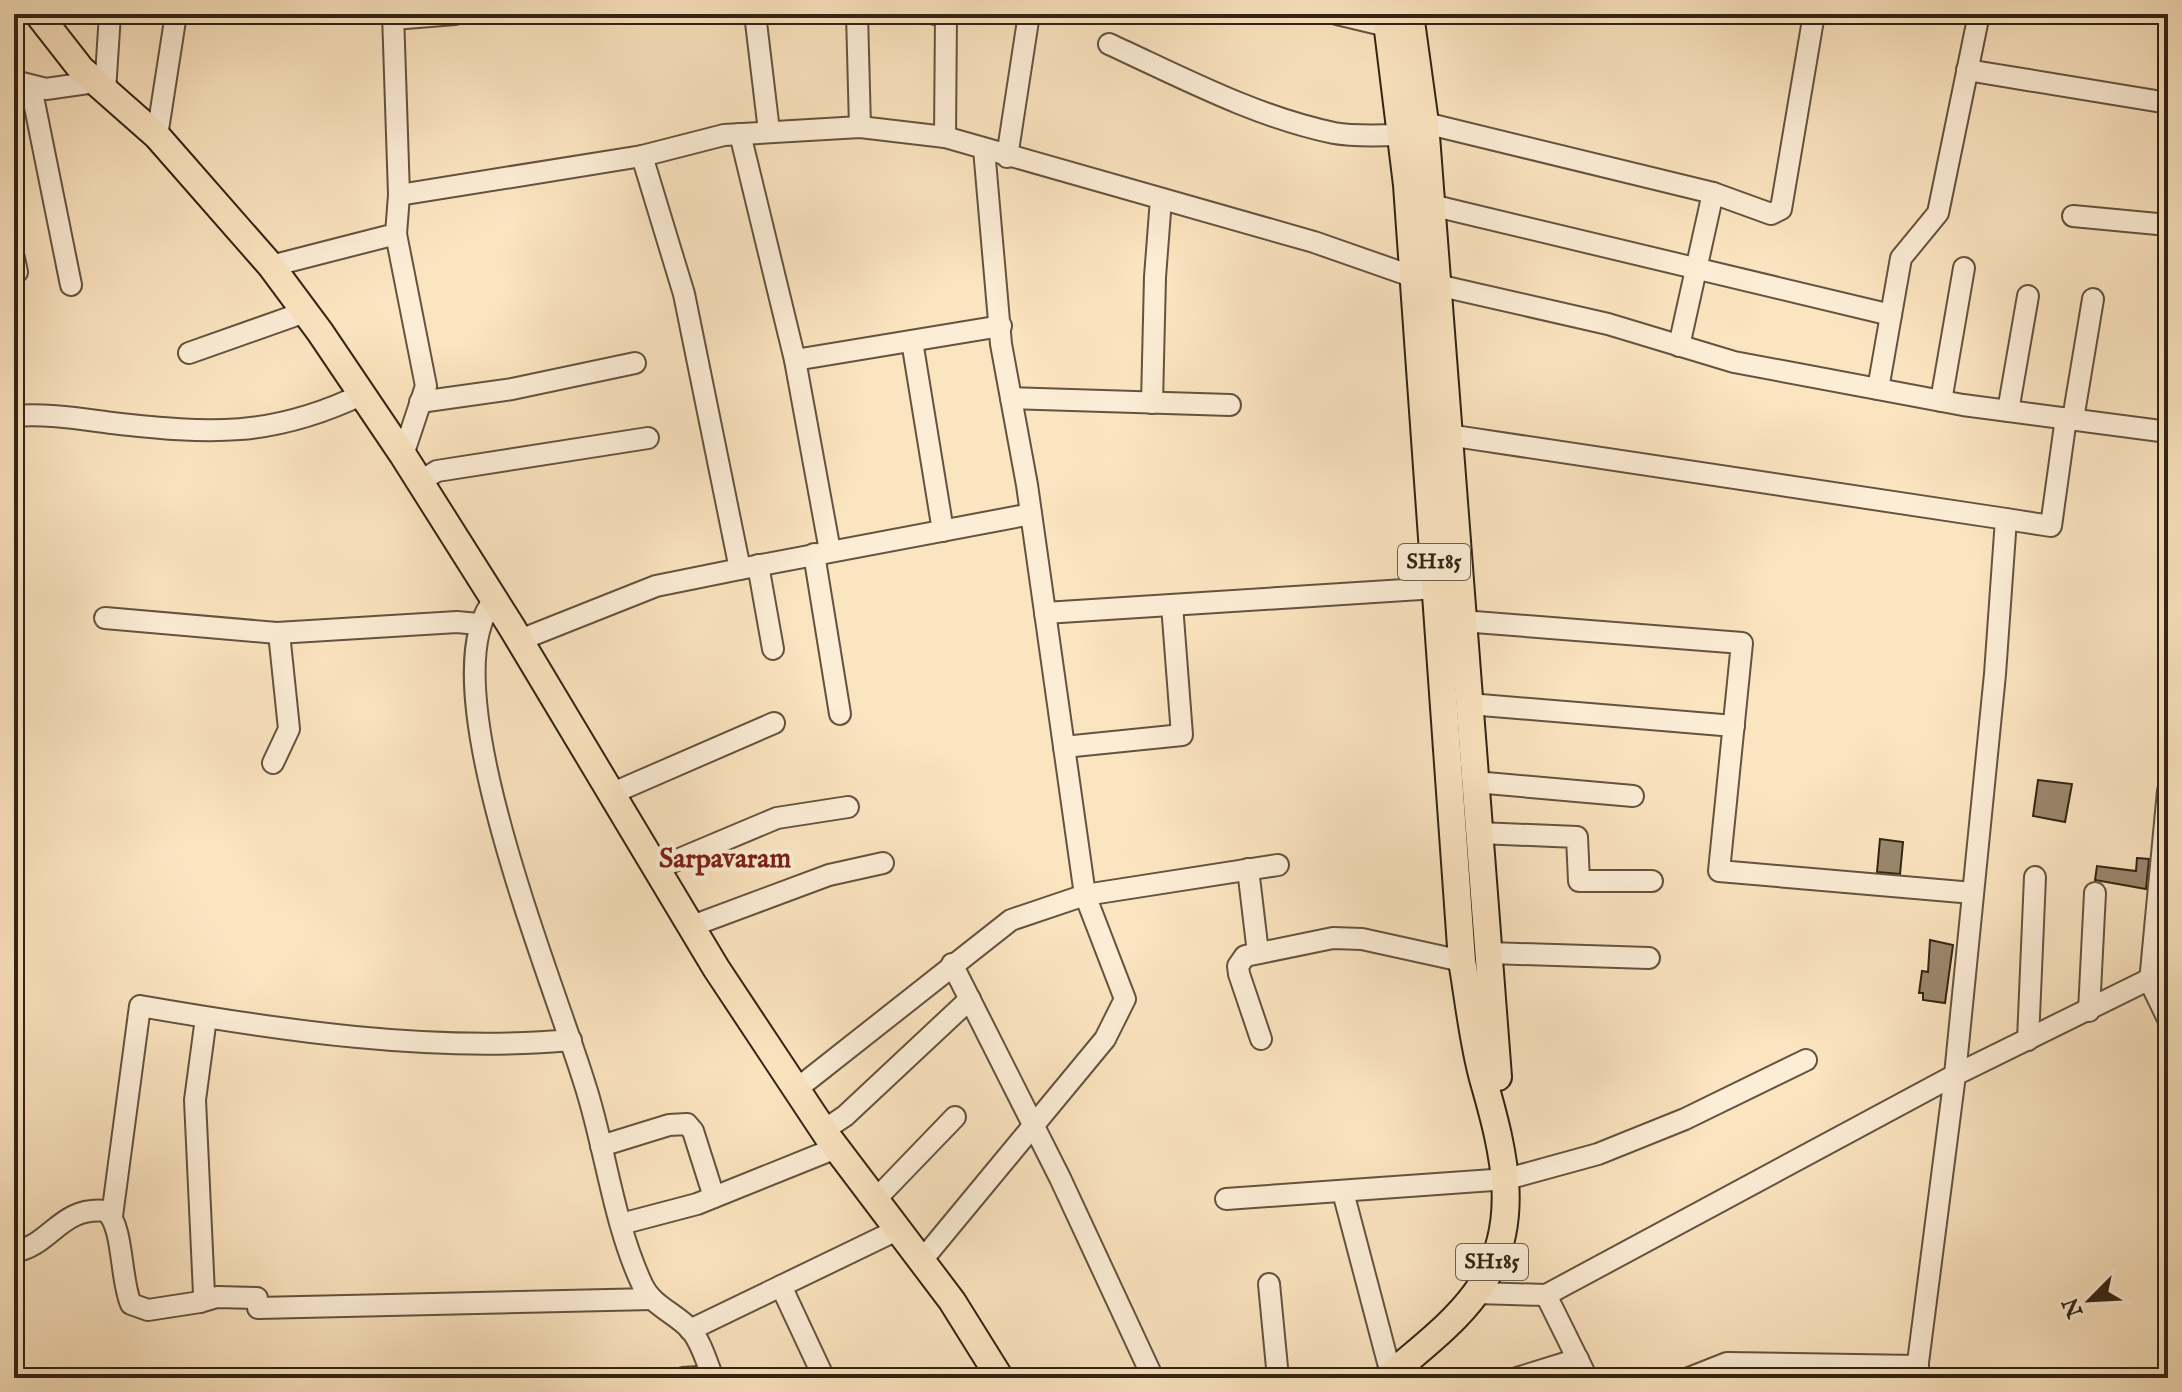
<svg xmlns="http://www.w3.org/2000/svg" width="2182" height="1392" font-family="'IM FELL English',serif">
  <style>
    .building { fill: #9a876d; stroke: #312313; stroke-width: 2 }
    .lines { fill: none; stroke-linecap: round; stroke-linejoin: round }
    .minor-casing { stroke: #64533e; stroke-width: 24 }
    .major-casing { stroke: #312313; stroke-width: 30 }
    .minor { stroke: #fcedd6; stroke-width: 20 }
    .major { stroke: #fbe4c0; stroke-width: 26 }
    .labels { text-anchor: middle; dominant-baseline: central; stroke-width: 8; stroke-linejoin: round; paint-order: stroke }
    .shield { fill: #fcedd6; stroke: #6e604e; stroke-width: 2 }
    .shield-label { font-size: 22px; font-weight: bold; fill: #312313 }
    .quarter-label { font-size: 28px; font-weight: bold; fill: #7a1f14; stroke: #fcedd6 }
  </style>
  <rect width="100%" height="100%" fill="#fbe4c0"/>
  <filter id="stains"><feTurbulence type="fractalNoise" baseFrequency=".0025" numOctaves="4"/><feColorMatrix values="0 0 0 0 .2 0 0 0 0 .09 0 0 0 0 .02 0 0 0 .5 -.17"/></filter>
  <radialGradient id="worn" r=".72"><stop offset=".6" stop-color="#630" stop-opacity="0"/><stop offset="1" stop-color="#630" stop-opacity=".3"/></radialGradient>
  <g class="building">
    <path d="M2038 780 2072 784 2065 822 2033 816Z"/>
    <path d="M1880 839 1903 842 1900 874 1877 872Z"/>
    <path d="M2137 858 2149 859 2146 889 2095 880 2097 866 2136 871Z"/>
    <path d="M1930 940 1953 945 1945 1003 1923 1000V993H1919L1922 971 1928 972Z"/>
  </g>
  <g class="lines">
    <defs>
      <g id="minor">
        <path d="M393 14 399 195"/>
        <path d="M755 14 769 131"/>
        <path d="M857 14 860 127"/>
        <path d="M935 14 946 15 945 137"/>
        <path d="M1337 14 1387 26"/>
        <path d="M393 19 455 14"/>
        <path d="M1109 44C1181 77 1256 117 1334 133 1356 137 1380 135 1402 135"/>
        <path d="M1967 70 2168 103"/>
        <path d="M14 81 46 89 95 82"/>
        <path d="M31 87 71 285"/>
        <path d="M105 91 110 14"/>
        <path d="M1425 123 1713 193 1679 346"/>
        <path d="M740 134 795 360 1001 326"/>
        <path d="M157 136 176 14"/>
        <path d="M642 156 684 294 740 569 1031 514"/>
        <path d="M1007 157 1029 14"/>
        <path d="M1713 193 1771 214 1781 209 1814 14"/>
        <path d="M1431 205 1891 315"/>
        <path d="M2073 216 2168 225"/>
        <path d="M396 234 426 386 403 455"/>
        <path d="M14 258 17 272"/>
        <path d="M271 266 396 234 399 195 642 156 724 135 860 127 945 137 1314 242 1437 285 1608 324 1734 362 1963 405 2168 432"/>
        <path d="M912 341 943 531"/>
        <path d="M189 353 305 312"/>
        <path d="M795 360 830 551"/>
        <path d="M1878 389 1901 258 1938 213 1979 14"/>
        <path d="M1011 398 1230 405"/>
        <path d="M1941 401 1964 268"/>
        <path d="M420 402 512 389 635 363"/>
        <path d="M1152 403 1155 277 1161 199"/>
        <path d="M2008 411 2028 296"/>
        <path d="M14 416C45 413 81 419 112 423 210 434 271 438 363 394"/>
        <path d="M2073 419 2093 299"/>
        <path d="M1448 435 2006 519 1995 674 1955 1075 1546 1295 1476 1293"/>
        <path d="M419 482 437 471 648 438"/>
        <path d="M2006 519 2051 526 2066 418"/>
        <path d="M814 554 840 714"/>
        <path d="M758 565 773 649"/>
        <path d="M494 600C425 682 561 998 589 1098 607 1160 615 1226 642 1284 651 1305 675 1313 690 1329 701 1341 707 1363 713 1378"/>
        <path d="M1045 613 1436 588"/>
        <path d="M105 618 277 633 457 622 478 624"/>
        <path d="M1462 621 1742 643 1719 871 1973 893"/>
        <path d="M520 640 656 586 740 569"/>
        <path d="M1469 704 1734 726"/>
        <path d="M1064 747 1182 735 1172 605"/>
        <path d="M273 763 289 729 279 633"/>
        <path d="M1475 782 1633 796"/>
        <path d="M2168 791 2150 982 2168 1019"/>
        <path d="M613 793 774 723"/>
        <path d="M1479 833 1577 837 1579 881H1652"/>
        <path d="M658 868 777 818 848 807"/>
        <path d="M1248 869 1258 953"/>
        <path d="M692 926 829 875 883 863"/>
        <path d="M1490 953 1649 958"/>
        <path d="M952 964 1060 1178 1153 1378"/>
        <path d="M2089 1011 2095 893"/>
        <path d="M1261 1039 1239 974 1238 966 1245 956 1333 938 1362 939 1462 961"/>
        <path d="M2028 1040 2035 877"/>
        <path d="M798 1088 1011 920 1085 895 1278 865"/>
        <path d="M824 1130 845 1116 970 999"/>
        <path d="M601 1146 669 1125 687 1124 693 1131 714 1197"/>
        <path d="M1343 1192 1391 1374"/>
        <path d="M1226 1199 1507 1179 1598 1154 1685 1119 1806 1060"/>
        <path d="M875 1200 955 1117"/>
        <path d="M112 1216 140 1006C278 1030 432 1053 571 1040"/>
        <path d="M621 1224 697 1204 836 1148"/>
        <path d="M14 1252C52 1245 60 1206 106 1211 124 1226 120 1280 131 1304L148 1310 200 1302 204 1294 195 1100 206 1018"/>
        <path d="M923 1259 1105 1039 1125 999 1085 895 1027 485 1001 344 984 149"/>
        <path d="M1269 1284 1278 1378"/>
        <path d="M781 1286 824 1378"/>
        <path d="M1546 1295 1587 1378"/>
        <path d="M200 1302 217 1297 257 1298"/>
        <path d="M258 1308 652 1299"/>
        <path d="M690 1330 899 1229"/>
        <path d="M683 1378 712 1376"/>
        <path d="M1517 1378 1578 1359"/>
        <path d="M1689 1378 1727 1363 1918 1366"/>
        <path d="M1916 1378 1955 1075 2168 970"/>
      </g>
      <g id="major">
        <path d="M38 14 81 69 157 136 271 266 320 332 403 455 511 626 716 968 828 1137 952 1301 1000 1378"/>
        <path d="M1386 14 1407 185 1462 961C1469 1001 1473 1044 1484 1082 1504 1152 1524 1228 1476 1293 1452 1326 1417 1351 1387 1378"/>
        <path d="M1410 14 1425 123 1498 1077"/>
      </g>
    </defs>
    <use href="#minor" class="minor-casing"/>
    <use href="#major" class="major-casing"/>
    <use href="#minor" class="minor"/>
    <use href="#major" class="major"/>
  </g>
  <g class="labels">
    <g class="shield">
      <rect x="1398" y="544" width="72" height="36" rx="6"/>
      <rect x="1456" y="1244" width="72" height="36" rx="6"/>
    </g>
    <g class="shield-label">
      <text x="1434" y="562">SH185</text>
      <text x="1492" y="1262">SH185</text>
    </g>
    <g class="quarter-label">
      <text x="725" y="859">Sarpavaram</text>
    </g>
  </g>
  <rect width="2182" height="1392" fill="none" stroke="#fbe4c0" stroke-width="48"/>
  <rect x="16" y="16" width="2150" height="1360" fill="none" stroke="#312313" stroke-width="4"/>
  <rect x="24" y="24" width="2134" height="1344" fill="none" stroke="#312313" stroke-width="2"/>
  <g transform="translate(2090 1300) rotate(246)" stroke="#fcedd6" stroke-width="6" paint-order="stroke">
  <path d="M0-6L14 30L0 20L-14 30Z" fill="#312313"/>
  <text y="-12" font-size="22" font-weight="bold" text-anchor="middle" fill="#312313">N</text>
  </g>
  <rect width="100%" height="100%" filter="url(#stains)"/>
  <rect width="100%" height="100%" fill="url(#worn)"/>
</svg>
